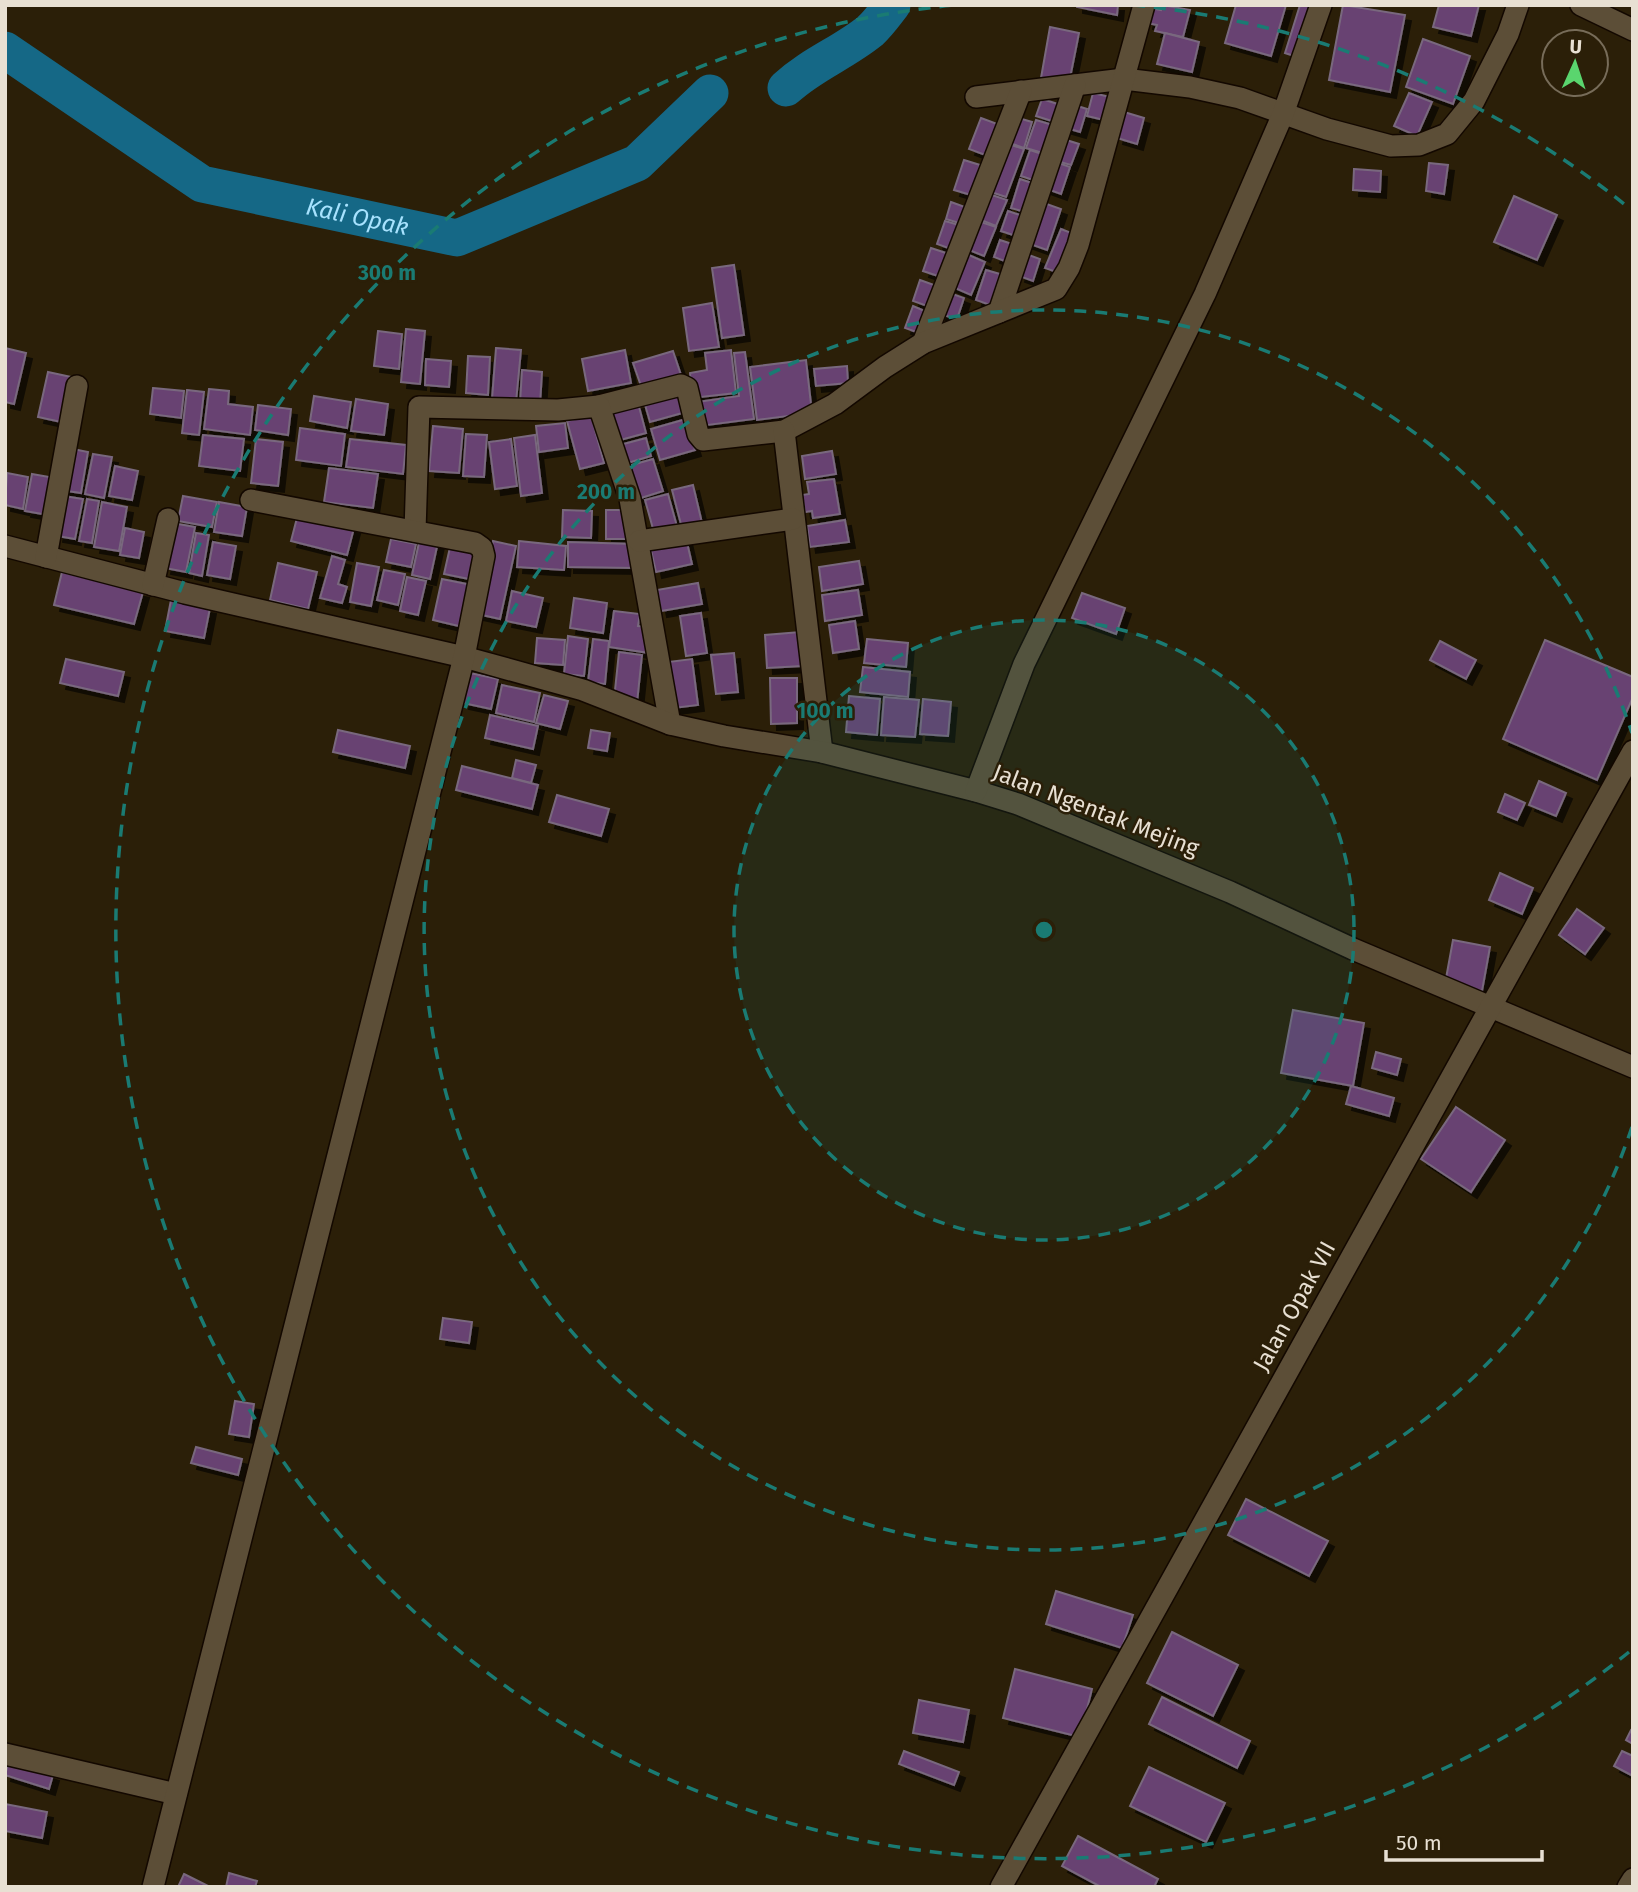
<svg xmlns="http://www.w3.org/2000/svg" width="1638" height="1892" font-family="'Fira Sans',sans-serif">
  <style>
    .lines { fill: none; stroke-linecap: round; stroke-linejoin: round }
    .river { stroke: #156886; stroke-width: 37 }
    .building { fill: #674272; stroke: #79687e; stroke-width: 2; filter: url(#shadow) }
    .minor-casing { stroke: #130800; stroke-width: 24 }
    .minor { stroke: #5c4e37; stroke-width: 21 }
    .ring { fill: none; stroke: #1a7b73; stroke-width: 3.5; stroke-dasharray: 12 9 }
    .labels { text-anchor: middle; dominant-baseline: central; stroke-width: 5; stroke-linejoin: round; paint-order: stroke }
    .street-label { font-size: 23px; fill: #e8e0d3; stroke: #2b1f08 }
    .water-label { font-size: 24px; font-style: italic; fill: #a7e2fe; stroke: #2b1f08 }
    .centre { fill: #1a7b73; stroke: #2b1f08; stroke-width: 3.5 }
    .ring-label { font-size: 21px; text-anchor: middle; font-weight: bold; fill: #1a7b73; stroke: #2b1f08; stroke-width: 5; stroke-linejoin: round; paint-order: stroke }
  </style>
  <defs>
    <filter id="shadow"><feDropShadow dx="6" dy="6" stdDeviation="0" flood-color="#0009"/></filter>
  </defs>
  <rect width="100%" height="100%" fill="#2b1f08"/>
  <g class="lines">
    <g class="river">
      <path id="s1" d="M5 50 202 184 457 238 637 163 710 93"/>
      <path d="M786 88C812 64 843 53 870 31 878 24 885 14 892 5"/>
    </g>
  </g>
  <g class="building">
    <path d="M1077 5H1118L1117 15 1077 7Z"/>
    <path d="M1162 5 1190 10 1183 37 1155 31 1157 25 1147 23 1150 8 1161 10Z"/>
    <path d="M1236 5H1286L1271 56 1225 43Z"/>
    <path d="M1300 5H1316L1300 58 1285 53Z"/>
    <path d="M1343 5 1405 15 1390 92 1329 80Z"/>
    <path d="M1439 5H1479L1471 36 1433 27Z"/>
    <path d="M1050 27 1079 33 1069 83 1041 78Z"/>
    <path d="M1165 33 1199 42 1192 72 1157 64Z"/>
    <path d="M1423 39 1470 56 1453 104 1406 87Z"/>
    <path d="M1093 93 1110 97 1104 120 1087 116Z"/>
    <path d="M1409 93 1432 102 1417 136 1394 126Z"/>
    <path d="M1042 99 1061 105 1055 122 1036 116Z"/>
    <path d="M1071 104 1087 109 1080 132 1063 127Z"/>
    <path d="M1124 112 1144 118 1137 144 1117 138Z"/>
    <path d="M1015 117 1032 122 1024 148 1007 142Z"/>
    <path d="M981 118 1000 125 988 156 969 149Z"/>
    <path d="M1036 120 1056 126 1046 154 1026 148Z"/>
    <path d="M1060 138 1079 144 1071 165 1053 160Z"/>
    <path d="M1005 143 1024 149 1006 197 988 191Z"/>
    <path d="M1030 150 1045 155 1036 181 1021 176Z"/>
    <path d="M964 160 980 165 971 195 954 190Z"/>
    <path d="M1053 161 1070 167 1061 194 1044 188Z"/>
    <path d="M1429 163 1448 165 1444 194 1426 191Z"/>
    <path d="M1354 169 1381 171 1380 192 1353 190Z"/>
    <path d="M1020 179 1035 184 1025 212 1011 208Z"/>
    <path d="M986 193 1007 200 996 226 976 218Z"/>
    <path d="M1514 196 1557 215 1537 260 1494 242Z"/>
    <path d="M951 202 965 207 959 223 946 219Z"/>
    <path d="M1041 202 1061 209 1047 250 1027 243Z"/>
    <path d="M1008 211 1023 216 1016 236 1001 231Z"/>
    <path d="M975 220 996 227 984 256 964 248Z"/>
    <path d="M945 221 959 225 951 249 937 244Z"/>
    <path d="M1061 229 1074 234 1059 273 1045 268Z"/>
    <path d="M1000 240 1012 244 1007 262 994 257Z"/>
    <path d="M931 248 952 255 944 278 923 271Z"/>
    <path d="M962 252 985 262 971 295 948 285Z"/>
    <path d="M1026 254 1040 259 1033 281 1019 276Z"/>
    <path d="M734 265 744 335 722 338 712 268Z"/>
    <path d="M986 270 1000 274 990 305 976 300Z"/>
    <path d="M920 280 937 286 930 307 913 301Z"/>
    <path d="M947 292 964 298 957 319 940 314Z"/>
    <path d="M712 303 719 347 689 351 683 308Z"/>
    <path d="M913 306 927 312 919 333 905 328Z"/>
    <path d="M406 329 425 331 420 384 401 382Z"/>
    <path d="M378 331 402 334 399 369 374 366Z"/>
    <path d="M5 348 26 353 14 404 5 402Z"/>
    <path d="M496 348 521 350 516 402 492 399Z"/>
    <path d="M625 350 631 383 588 391 582 359Z"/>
    <path d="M731 350 736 393 692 398 690 373 707 370 705 353Z"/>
    <path d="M673 351 681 375 641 386 633 363Z"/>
    <path d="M745 352 754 419 700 426 697 402 739 396 734 353Z"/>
    <path d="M468 356 490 357 488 395 466 393Z"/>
    <path d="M426 359 451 361 449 387 425 385Z"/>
    <path d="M806 360 812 413 757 420 750 367Z"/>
    <path d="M847 366 848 383 816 386 814 369Z"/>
    <path d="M522 370 542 372 540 405 520 403Z"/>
    <path d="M48 372 76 378 66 423 38 417Z"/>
    <path d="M679 387 686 412 650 422 643 398Z"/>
    <path d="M153 388 184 391 181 418 150 414Z"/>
    <path d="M209 389 229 391 228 404 253 407 250 435 204 429Z"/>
    <path d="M187 390 204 392 199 435 182 433Z"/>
    <path d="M314 396 351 402 347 428 310 421Z"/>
    <path d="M356 399 388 404 384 435 351 431Z"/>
    <path d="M638 403 646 433 613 442 605 411Z"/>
    <path d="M258 405 291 409 288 435 255 430Z"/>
    <path d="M591 415 604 463 580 469 567 421Z"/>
    <path d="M686 419 695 450 660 460 651 429Z"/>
    <path d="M565 423 568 448 539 452 536 426Z"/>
    <path d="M433 426 463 429 459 473 429 471Z"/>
    <path d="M300 428 345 434 341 466 296 460Z"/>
    <path d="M466 434 487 435 484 477 463 476Z"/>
    <path d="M203 435 244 439 240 471 199 466Z"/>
    <path d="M535 435 542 493 521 496 514 438Z"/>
    <path d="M646 438 651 456 621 465 616 446Z"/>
    <path d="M256 439 283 442 278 486 251 483Z"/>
    <path d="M350 439 406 445 403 474 346 467Z"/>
    <path d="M511 439 517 486 495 489 489 442Z"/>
    <path d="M68 448 88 452 81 493 60 490Z"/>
    <path d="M832 451 836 474 805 479 802 456Z"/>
    <path d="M93 454 112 457 104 498 85 494Z"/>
    <path d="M653 459 663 491 638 499 628 466Z"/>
    <path d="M115 466 138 471 132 500 109 496Z"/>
    <path d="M329 468 378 474 373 508 324 502Z"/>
    <path d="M7 473 28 477 23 509 5 505Z"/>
    <path d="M32 474 55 478 48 515 25 511Z"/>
    <path d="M834 479 840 514 813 518 812 511 805 512 802 495 809 494 807 482Z"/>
    <path d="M693 485 703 527 683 532 672 490Z"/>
    <path d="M668 494 678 530 655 536 645 500Z"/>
    <path d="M64 496 83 499 75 539 57 536Z"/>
    <path d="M183 496 217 502 212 527 178 521Z"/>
    <path d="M87 499 99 501 92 543 79 541Z"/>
    <path d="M102 502 127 507 119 551 94 547Z"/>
    <path d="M219 502 247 507 242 536 214 532Z"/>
    <path d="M563 510 592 511 591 538 562 537Z"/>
    <rect x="606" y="510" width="24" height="29"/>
    <path d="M298 514 354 528 347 555 291 541Z"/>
    <path d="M845 520 849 542 810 547 807 526Z"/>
    <path d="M173 523 195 527 186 572 165 568Z"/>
    <path d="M125 528 144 532 139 558 120 555Z"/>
    <path d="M196 533 209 535 202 576 189 573Z"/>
    <path d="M420 538 438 542 430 579 412 575Z"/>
    <path d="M686 538 692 564 656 572 650 546Z"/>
    <path d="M391 539 416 544 411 567 386 562Z"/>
    <path d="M493 541 516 546 500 619 477 614Z"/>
    <path d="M519 541 566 546 564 570 517 567Z"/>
    <path d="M213 542 236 546 230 579 207 575Z"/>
    <path d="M568 542 635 544 634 568 568 567Z"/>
    <path d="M451 543 476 549 469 579 444 574Z"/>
    <path d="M332 556 345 560 338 584 347 587 342 603 320 598Z"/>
    <path d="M859 561 863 584 822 591 819 567Z"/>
    <path d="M278 563 317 572 308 609 270 600Z"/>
    <path d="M357 563 379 567 371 606 350 602Z"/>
    <path d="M384 570 405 574 398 605 377 600Z"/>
    <path d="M62 572 143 592 134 624 54 605Z"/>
    <path d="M407 577 426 581 418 615 400 611Z"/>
    <path d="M442 579 472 585 463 627 433 620Z"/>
    <path d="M698 583 702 604 661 611 657 590Z"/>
    <path d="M858 590 862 615 825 621 822 595Z"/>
    <path d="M512 591 543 598 536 627 506 621Z"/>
    <path d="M1082 593 1125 608 1116 634 1072 618Z"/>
    <path d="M574 598 607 603 603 633 570 628Z"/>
    <path d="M171 600 210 608 204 638 165 631Z"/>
    <path d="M614 611 640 614 638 626 653 627 649 653 609 647Z"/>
    <path d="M701 613 707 653 686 656 680 616Z"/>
    <path d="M855 621 859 649 833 653 829 625Z"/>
    <path d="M800 632 802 666 767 668 765 635Z"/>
    <path d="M568 636 588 639 584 676 564 674Z"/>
    <path d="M537 638 565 640 563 665 535 663Z"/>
    <path d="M593 639 609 641 605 684 588 682Z"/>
    <path d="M867 639 908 643 906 667 864 663Z"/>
    <path d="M1545 640 1633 677V697L1597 780 1503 739Z"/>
    <path d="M1440 641 1476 660 1466 679 1430 660Z"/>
    <path d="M619 652 642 655 637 703 614 700Z"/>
    <path d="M734 653 738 692 716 694 711 655Z"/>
    <path d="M66 659 124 672 118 696 60 683Z"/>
    <path d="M692 659 698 705 674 708 668 662Z"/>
    <path d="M863 667 910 672 908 697 860 692Z"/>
    <path d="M470 673 498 679 491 709 463 703Z"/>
    <path d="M770 678H797V723L771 724Z"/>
    <path d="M502 685 540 693 534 722 496 713Z"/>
    <path d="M544 695 568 701 560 729 536 723Z"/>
    <path d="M849 696 880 699 877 735 846 732Z"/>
    <path d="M884 697 919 700 915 737 881 735Z"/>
    <path d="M923 699 951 702 948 736 920 734Z"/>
    <path d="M490 715 538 726 533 749 485 738Z"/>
    <path d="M338 730 410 746 405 768 333 752Z"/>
    <path d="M591 730 610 733 607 751 588 748Z"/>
    <path d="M516 760 536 765 531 783 512 778Z"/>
    <path d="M462 766 538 785 532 809 456 790Z"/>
    <path d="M1539 781 1566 793 1556 816 1529 805Z"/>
    <path d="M1505 794 1525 803 1517 820 1498 812Z"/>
    <path d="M557 795 609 809 601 836 549 822Z"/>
    <path d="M1500 873 1533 888 1522 914 1489 900Z"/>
    <path d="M1577 909 1604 928 1585 954 1559 935Z"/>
    <path d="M1453 940 1490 947 1482 991 1445 984Z"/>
    <path d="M1293 1010 1364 1023 1353 1086 1281 1073Z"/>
    <path d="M1376 1052 1401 1059 1397 1075 1372 1068Z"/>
    <path d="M1351 1086 1394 1098 1389 1116 1346 1104Z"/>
    <path d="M1456 1107 1505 1140 1471 1192 1421 1159Z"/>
    <path d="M443 1318 472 1322 469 1343 440 1339Z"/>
    <path d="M235 1401 254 1404 249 1437 229 1434Z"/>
    <path d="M196 1447 242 1459 238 1475 191 1463Z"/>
    <path d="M1246 1499 1328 1541 1309 1576 1228 1535Z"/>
    <path d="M1056 1591 1133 1615 1122 1648 1046 1624Z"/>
    <path d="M1172 1632 1238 1665 1213 1716 1147 1683Z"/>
    <path d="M1015 1669 1092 1689 1080 1737 1003 1718Z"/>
    <path d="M1162 1697 1250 1741 1237 1768 1149 1724Z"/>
    <path d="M919 1700 969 1710 963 1742 913 1733Z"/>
    <path d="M1631 1730 1633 1731V1744L1626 1740Z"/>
    <path d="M904 1751 959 1772 954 1785 899 1764Z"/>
    <path d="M1622 1751 1633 1756V1776L1614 1766Z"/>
    <path d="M9 1761 53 1775 49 1789 5 1775Z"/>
    <path d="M1149 1767 1225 1803 1206 1842 1130 1806Z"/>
    <path d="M5 1804 47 1812 42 1838 5 1831Z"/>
    <path d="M1078 1836 1158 1879 1154 1887H1101L1062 1866Z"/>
    <path d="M229 1873 257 1881 255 1887H226Z"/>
    <path d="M184 1874 210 1887H178Z"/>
  </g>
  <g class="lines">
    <defs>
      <g id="minor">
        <path d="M1581 5 1633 30"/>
        <path d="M976 97 1124 79 1190 87 1240 98 1327 129 1391 146 1419 145 1447 134 1474 101 1508 34 1518 5"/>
        <path d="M999 312 1075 85"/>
        <path d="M923 343 1021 91"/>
        <path d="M599 406 681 385 687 388 698 434 703 440 784 431 835 404 885 367 923 343 1056 289 1069 268 1078 245 1144 5"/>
        <path d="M784 431 822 752"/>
        <path d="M415 531 419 407 558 410 599 406 630 499 670 724"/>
        <path d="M639 541 793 519"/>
        <path d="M5 546 185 593 464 657 583 690 670 724 724 736 822 752 976 791 1018 804 1230 892 1353 949 1633 1067"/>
        <path d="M46 557 77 386"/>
        <path d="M153 585 168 519"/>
        <path d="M976 791 1024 664 1205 294 1283 114 1321 5"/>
        <path d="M5 1754 176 1794"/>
        <path d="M153 1887 464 657 484 556 482 548 475 543 251 500"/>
        <path d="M1001 1887 1633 751"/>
        <path d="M1628 1887 1633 1879"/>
      </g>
    </defs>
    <use href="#minor" class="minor-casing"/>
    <use href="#minor" class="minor"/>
  </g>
  <circle cx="1044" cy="930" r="310" fill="#1a7b73" fill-opacity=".12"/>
  <g class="ring">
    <circle cx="1044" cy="930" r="310"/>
    <path d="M1632 1127A620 620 0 1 1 1632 733"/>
    <path d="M1629 1652A929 929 0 1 1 955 5M1133 5A929 929 0 0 1 1629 208"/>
  </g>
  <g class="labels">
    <g class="street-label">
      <text transform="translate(1096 810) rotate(21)">Jalan Ngentak Mejing</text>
      <text transform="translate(1294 1306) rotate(-61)">Jalan Opak VII</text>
    </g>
    <g class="water-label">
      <text stroke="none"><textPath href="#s1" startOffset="397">Kali Opak</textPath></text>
    </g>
  </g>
  <circle cx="1044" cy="930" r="10" class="centre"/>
  <g class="ring-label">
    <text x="387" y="280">300 m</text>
    <text x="606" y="499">200 m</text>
    <text x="825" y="718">100 m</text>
  </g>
  <rect width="1638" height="1892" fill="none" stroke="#e8e0d3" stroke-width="14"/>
  <g transform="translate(1575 63) rotate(3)"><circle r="33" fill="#2b1f08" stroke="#776c59" stroke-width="2"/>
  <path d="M0-5L12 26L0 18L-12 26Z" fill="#5ad56e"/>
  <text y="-10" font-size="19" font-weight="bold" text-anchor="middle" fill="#e8e0d3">U</text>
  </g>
  <path d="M1386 1850v10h156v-10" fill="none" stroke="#e8e0d3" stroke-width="3.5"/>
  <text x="1396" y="1850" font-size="21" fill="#e8e0d3" stroke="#2b1f08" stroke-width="5" paint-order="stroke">50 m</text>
</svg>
